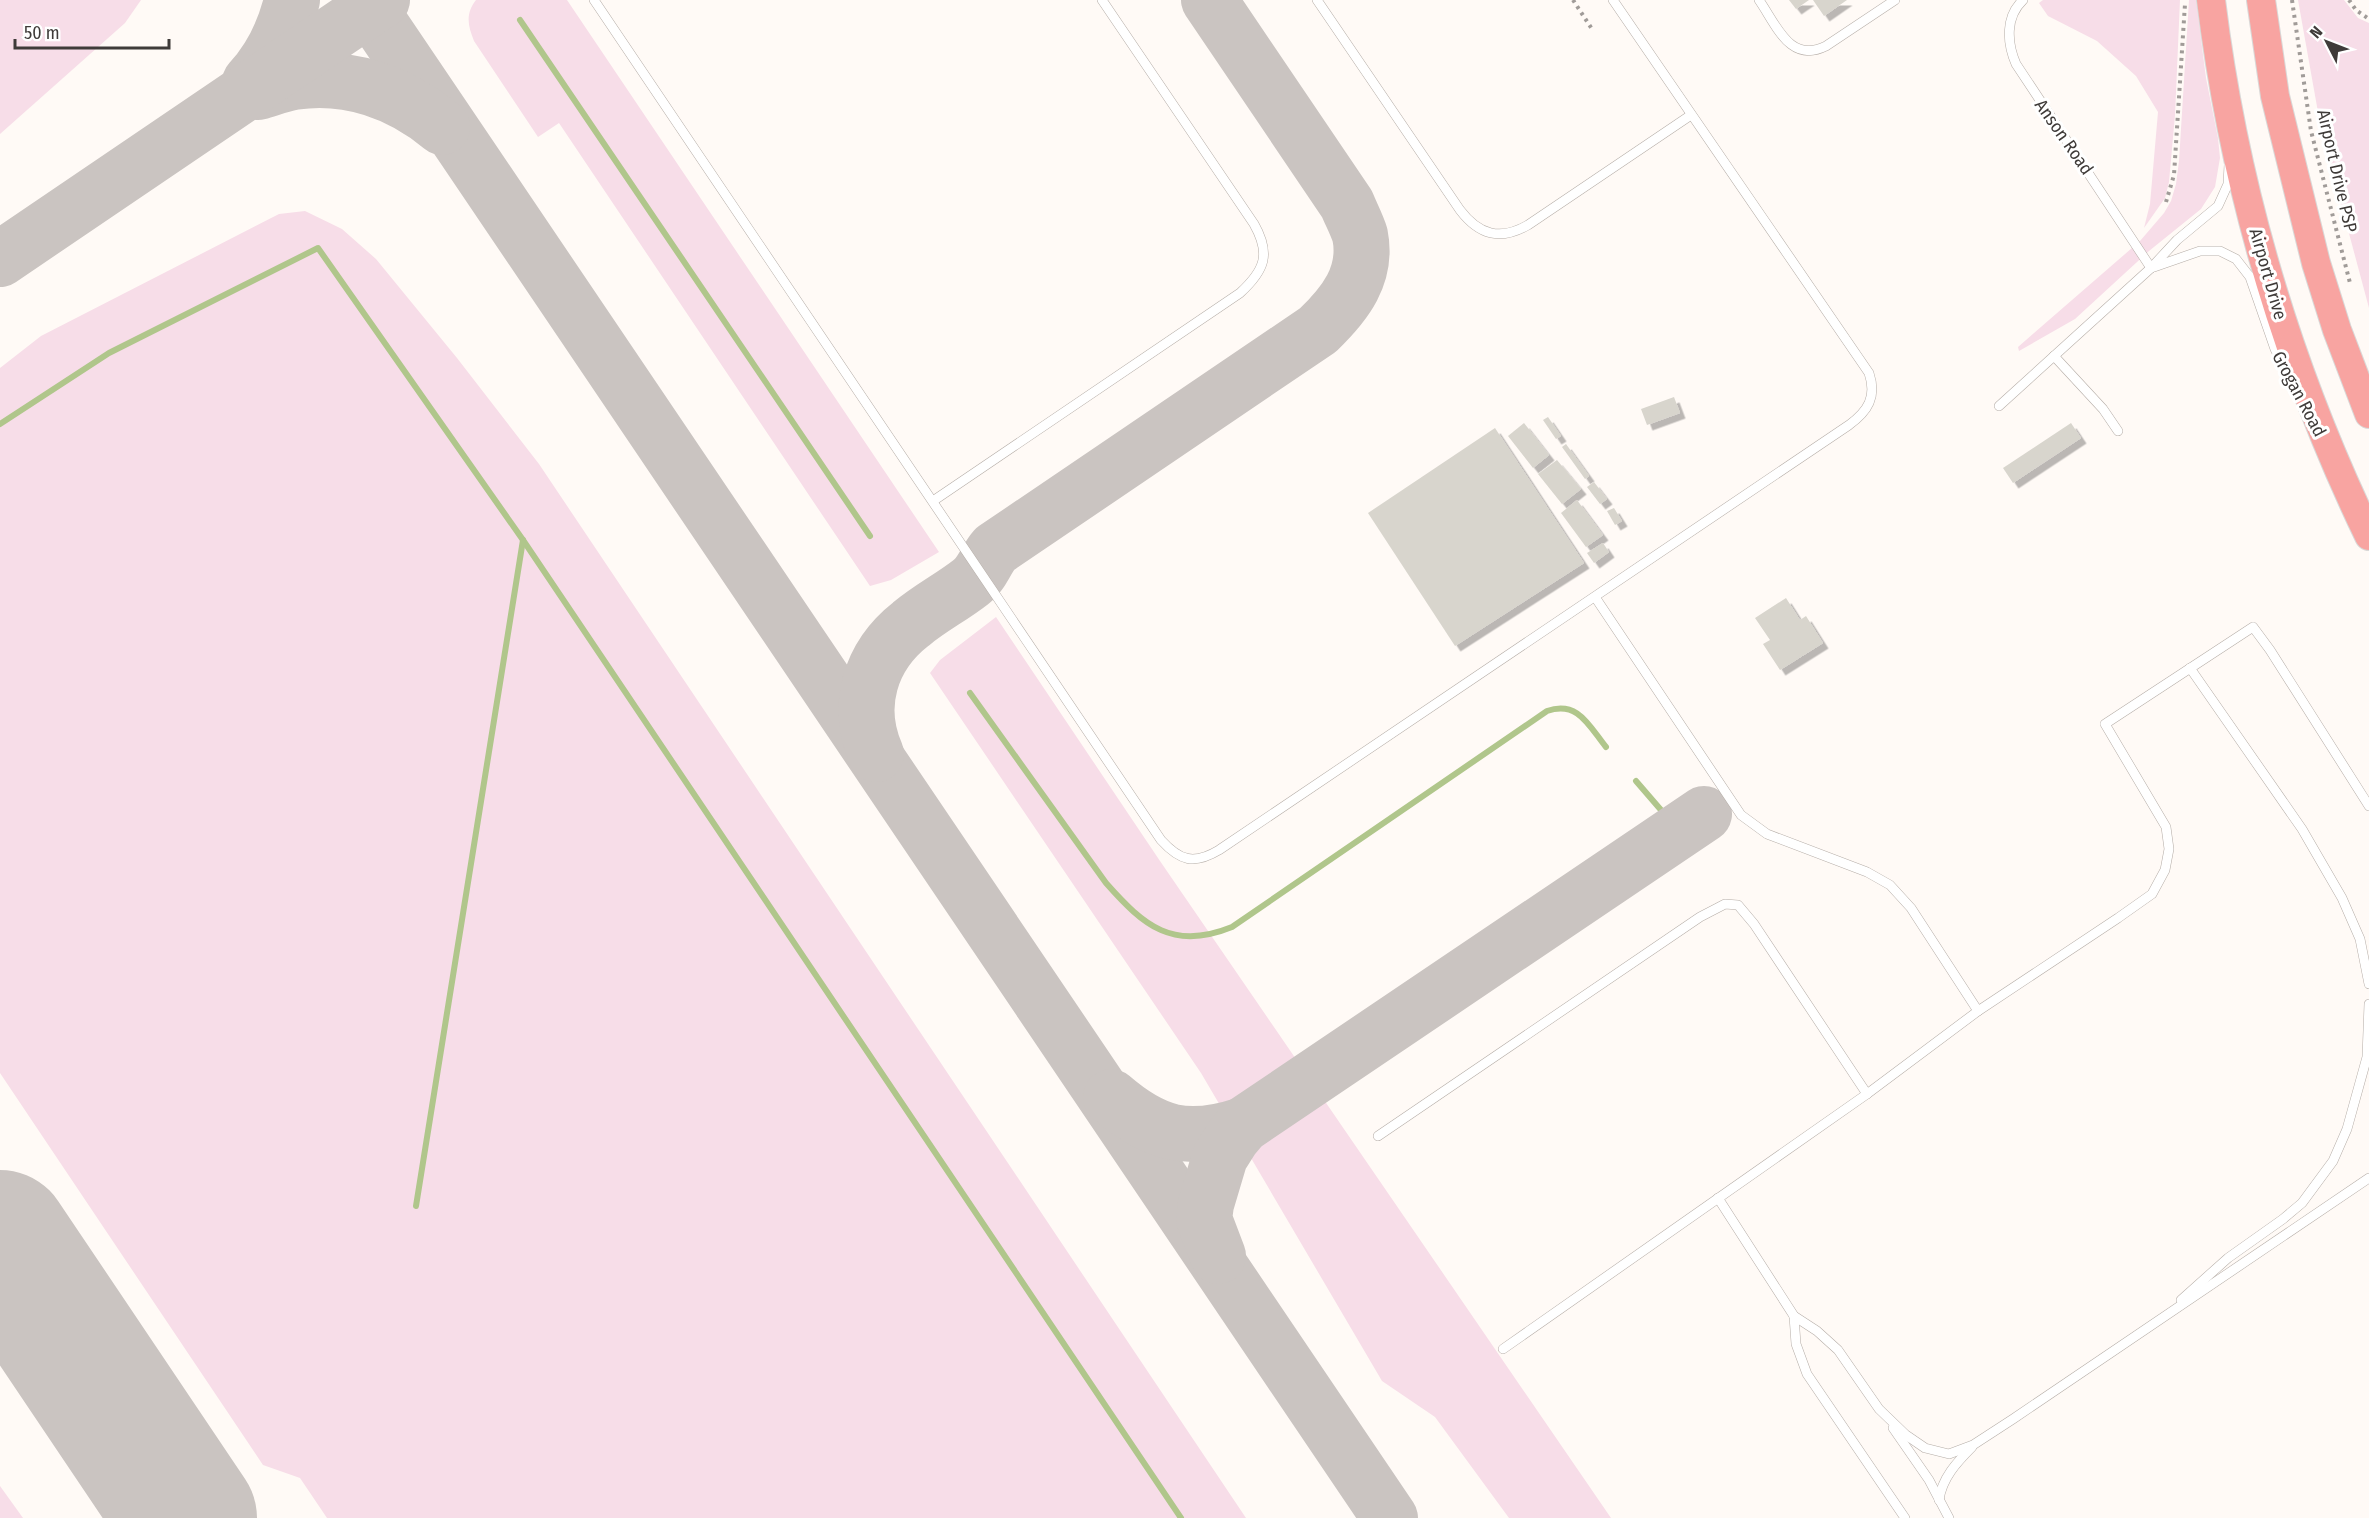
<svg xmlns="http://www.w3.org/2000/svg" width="2369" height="1518" font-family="'Fira Sans Condensed',sans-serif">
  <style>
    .green { fill: #f7dde8 }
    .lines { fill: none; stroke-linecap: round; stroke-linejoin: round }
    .stream { stroke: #b0c68b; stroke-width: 6 }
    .taxiway { stroke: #cac4c1; stroke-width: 56 }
    .runway { stroke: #cac4c1; stroke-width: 140 }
    .building { fill: #d8d5cd; filter: url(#shadow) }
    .lane-casing { stroke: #b5ada7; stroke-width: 10 }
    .primary-casing { stroke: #d9d8d7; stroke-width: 30 }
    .path { stroke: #a09b98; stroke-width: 4; stroke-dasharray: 3 4.5; stroke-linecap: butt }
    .lane { stroke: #fff; stroke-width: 9 }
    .primary { stroke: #f8a4a1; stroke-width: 28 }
    .labels { text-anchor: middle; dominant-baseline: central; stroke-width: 6; stroke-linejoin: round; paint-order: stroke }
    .street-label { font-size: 18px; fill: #3f3b39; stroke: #fff }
  </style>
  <defs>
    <filter id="shadow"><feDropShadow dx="5.5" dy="5.5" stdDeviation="0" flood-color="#0004"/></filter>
  </defs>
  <rect width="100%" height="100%" fill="#fffaf6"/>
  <g class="green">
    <path d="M0 0H141L125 23 0 134Z"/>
    <path d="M476 0H567L939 552 891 580 870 586 559 123 538 137 474 41C468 26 465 14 476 0Z"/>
    <path d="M2043 0H2180L2175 115 2169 182 2165 198 2144 228 2150 204 2158 112 2136 76 2097 41 2048 16 2039 3Z"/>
    <path d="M2189 0H2196L2206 78 2218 138 2220 158 2215 187 2201 209 2149 251 2075 319 2019 351 2018 347 2140 241 2164 213 2171 201 2176 184 2179 161Z"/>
    <path d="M2298 0H2344L2358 18 2369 23V308L2321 129Z"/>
    <path d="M305 211 342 229 376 259 457 358 539 464 1246 1518H327L300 1478 263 1465 0 1073V368L41 336 279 214Z"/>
    <path d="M996 617 1160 861 1611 1518H1509L1435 1417 1382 1381 1201 1073 930 673 940 660Z"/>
    <path d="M0 1486 23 1518H0Z"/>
  </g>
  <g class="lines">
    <g class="stream">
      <path d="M520 20 870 536"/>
      <path d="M0 424 109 353 318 248 523 540 1181 1518"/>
      <path d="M970 693 1106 883C1144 926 1173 951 1232 927L1547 711C1578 700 1589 726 1606 747"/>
      <path d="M1636 781 1661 810"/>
      <path d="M416 1206 523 540"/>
    </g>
    <g class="taxiway">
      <path d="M364 0 1390 1518"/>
      <path d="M250 82C271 59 285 30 292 0"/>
      <path d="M258 92C269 89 282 84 294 82 348 74 400 92 442 127"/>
      <path d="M0 259 382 0"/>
      <path d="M876 754C855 706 870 656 911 624 930 608 952 597 971 582 982 574 986 559 995 549L1318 330C1345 304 1368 275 1360 235 1357 225 1351 214 1347 204L1209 0"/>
      <path d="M1111 1097C1155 1135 1188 1143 1243 1125"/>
      <path d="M1218 1256 1204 1219 1206 1204 1220 1157 1232 1138 1243 1125 1704 814"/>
      <path d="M0 1282 27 1304 83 1363"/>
    </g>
    <path class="runway" d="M0 1240 187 1518"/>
  </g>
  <g class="building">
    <path d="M1789 0H1809L1796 9Z"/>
    <path d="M1813 0H1847L1824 16Z"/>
    <path d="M1674 397 1680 413 1647 425 1641 409Z"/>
    <path d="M1548 417 1561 436 1556 439 1543 420Z"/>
    <path d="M1524 423 1549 455 1533 468 1508 436Z"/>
    <path d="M2071 423 2081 438 2013 483 2003 468Z"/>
    <path d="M1495 428 1584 563 1455 646 1368 513Z"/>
    <path d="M1566 444 1589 476 1585 479 1562 447Z"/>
    <path d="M1557 460 1581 489 1562 504 1538 474Z"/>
    <path d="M1594 482 1607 499 1600 504 1587 487Z"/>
    <path d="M1577 500 1603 535 1586 547 1561 513Z"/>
    <path d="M1614 508 1622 521 1615 525 1607 511Z"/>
    <path d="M1603 543 1609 552 1594 563 1587 553Z"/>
    <path d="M1786 598 1800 620 1806 616 1823 643 1780 670 1763 644 1770 640 1755 618Z"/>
  </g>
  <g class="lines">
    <defs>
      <g id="lane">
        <path d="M594 0 1161 840C1180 861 1194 865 1219 850L1849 425C1868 411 1877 397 1869 373L1613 0"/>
        <path d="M1317 0 1460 210C1479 235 1500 241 1528 225L1691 115"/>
        <path d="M1759 0C1777 26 1790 64 1826 46L1895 0"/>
        <path d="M2023 0C2005 17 2007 43 2016 64L2151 268"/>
        <path d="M2154 267 2200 251H2220L2236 259 2250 277 2275 349 2286 371"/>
        <path d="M2054 356 2103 409 2118 431"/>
        <path d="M1999 406 2151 268 2177 240 2218 206 2228 184 2229 165"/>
        <path d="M933 501 1240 293C1265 270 1271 254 1254 224L1102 0"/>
        <path d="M1595 597 1741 815 1767 834 1867 872 1890 885 1911 908 1978 1011"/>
        <path d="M2190 668 2302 829 2342 898 2360 939 2369 984"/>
        <path d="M1378 1136 1700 917 1725 904 1738 905 1754 924 1867 1094 1978 1011 2118 918 2152 894 2165 870 2169 849 2166 827 2105 724 2253 627 2270 650 2369 806"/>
        <path d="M1718 1198 1794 1316 1817 1331 1838 1350 1879 1409 1906 1435 1925 1448 1949 1454 1973 1445 2013 1419 2369 1178"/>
        <path d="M2181 1300 2228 1258 2283 1219 2302 1203 2333 1161 2347 1129 2367 1057 2369 1004"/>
        <path d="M1794 1316 1796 1344 1807 1374 1905 1518"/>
        <path d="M1503 1349 1867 1094"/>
        <path d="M1893 1428 1929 1480 1949 1518"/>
        <path d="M1939 1500C1942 1478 1957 1462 1972 1447"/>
      </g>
      <g id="primary">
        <path d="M2211 0C2234 187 2287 366 2369 536"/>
        <path d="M2261 0 2275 96 2316 263 2337 330 2369 414"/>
      </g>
    </defs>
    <use href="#lane" class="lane-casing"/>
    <use href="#primary" class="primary-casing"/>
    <g class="path">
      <path d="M1573 0 1592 29"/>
      <path d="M2292 0 2311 131 2350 283"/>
      <path d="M2349 0 2356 10 2369 19"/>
      <path d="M2166 202 2174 175 2185 4"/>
    </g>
    <use href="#lane" class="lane"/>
    <use href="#primary" class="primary"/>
  </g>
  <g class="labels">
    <g class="street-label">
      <text transform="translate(2064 137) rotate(55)">Anson Road</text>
      <text transform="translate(2337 171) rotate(77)">Airport Drive PSP</text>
      <text transform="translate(2268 274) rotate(74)">Airport Drive</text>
      <text transform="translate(2299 394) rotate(62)">Grogan Road</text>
    </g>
  </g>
  <g transform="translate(2327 42) rotate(312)" stroke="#ffffff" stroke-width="4.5" paint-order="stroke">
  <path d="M0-4.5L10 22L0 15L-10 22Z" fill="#3f3b39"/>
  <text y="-9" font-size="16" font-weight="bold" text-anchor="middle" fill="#3f3b39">N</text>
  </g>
  <path d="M15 39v9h154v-9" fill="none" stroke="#3f3b39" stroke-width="3"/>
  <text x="24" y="39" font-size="18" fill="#3f3b39" stroke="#ffffff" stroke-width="4.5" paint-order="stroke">50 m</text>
</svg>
